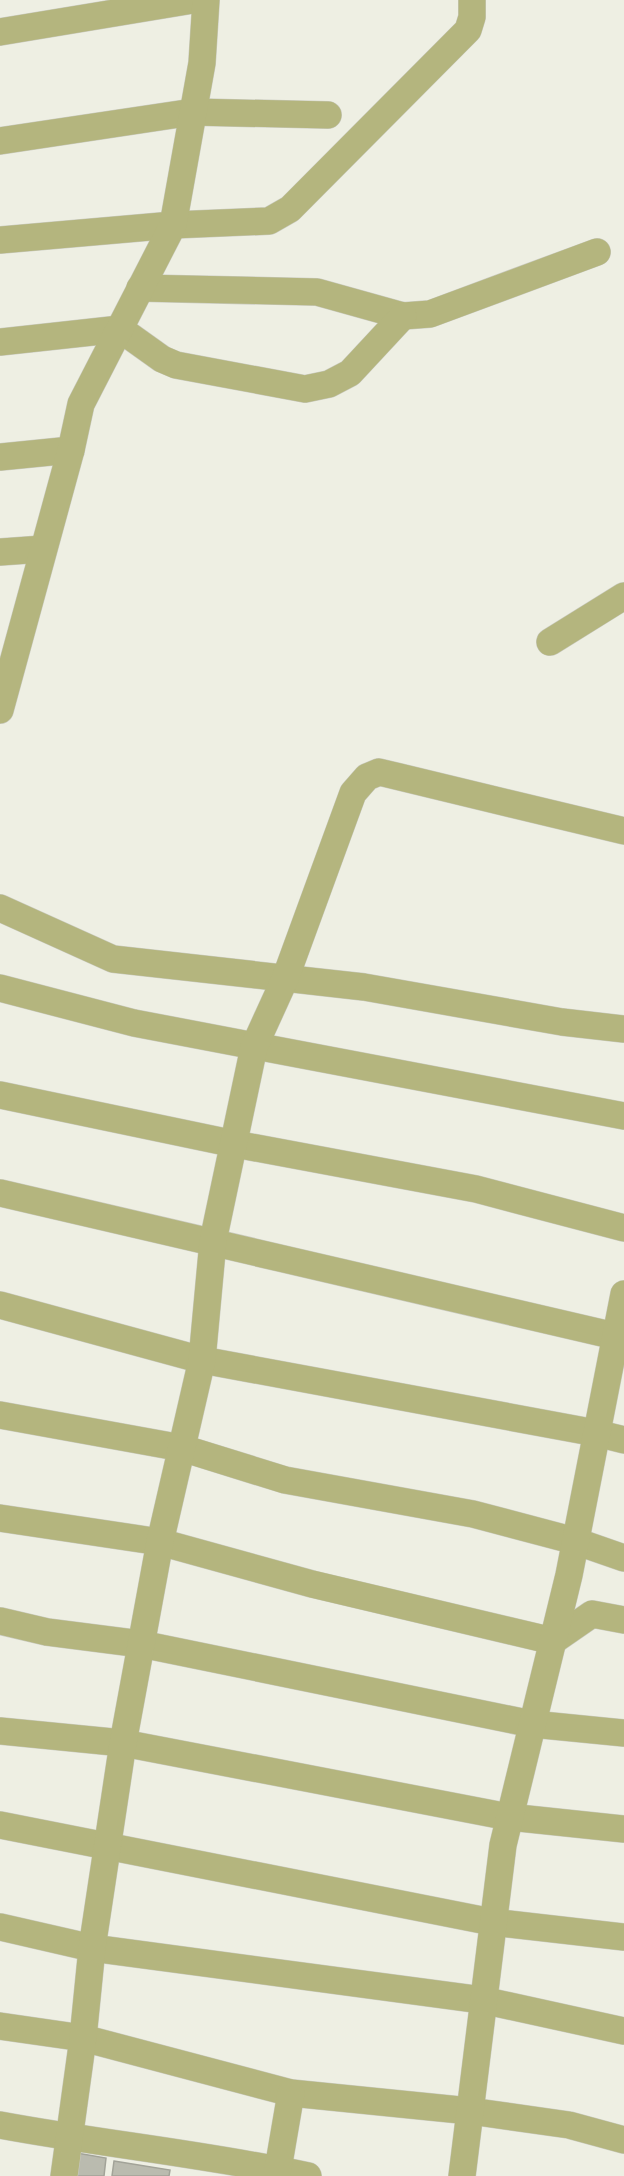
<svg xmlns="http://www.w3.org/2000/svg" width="624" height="2176" font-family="Roboto,sans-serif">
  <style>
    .building { fill: #babbaf; stroke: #a2a398; stroke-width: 1.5 }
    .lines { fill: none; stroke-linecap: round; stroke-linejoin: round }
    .minor-casing { stroke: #cacbc0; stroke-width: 28 }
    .minor { stroke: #b4b57e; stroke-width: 27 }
  </style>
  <rect width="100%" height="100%" fill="#eeefe3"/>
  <g class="building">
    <path d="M71 2152 106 2158 104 2176H67Z"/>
    <path d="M114 2161 170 2170 169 2176H112Z"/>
  </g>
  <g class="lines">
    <defs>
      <g id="minor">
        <path d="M0 32 193 0"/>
        <path d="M0 141 193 112 328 115"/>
        <path d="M0 240 173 225 269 221 290 209 468 30 472 17V0"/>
        <path d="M140 288 317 292 403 316 430 314 597 252"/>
        <path d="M0 342 120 329 162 359 176 365 305 389 329 384 350 373 403 316"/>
        <path d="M0 457 71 450"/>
        <path d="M0 552 43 549"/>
        <path d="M550 642 624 596"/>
        <path d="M0 710 71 450 81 404 173 225 202 63 206 0"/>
        <path d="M0 908 113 959 364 987 562 1022 624 1029"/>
        <path d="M0 988 134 1023 624 1116"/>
        <path d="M0 1095 235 1144 476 1189 624 1228"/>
        <path d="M0 1193 624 1338"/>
        <path d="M0 1305 202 1360 596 1433 624 1440"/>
        <path d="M0 1415 182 1448 285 1480 473 1514 575 1541 624 1558"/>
        <path d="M0 1518 160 1542 312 1584 553 1641 592 1614 624 1620"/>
        <path d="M0 1621 47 1632 141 1644 532 1724 624 1733"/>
        <path d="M0 1731 123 1743 509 1817 624 1829"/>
        <path d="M0 1825 492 1922 624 1937"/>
        <path d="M0 1927 92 1948 482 2000 624 2031"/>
        <path d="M0 2026 83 2038 291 2093 470 2111 569 2125 624 2140"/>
        <path d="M0 2125C102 2144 207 2154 308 2176"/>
        <path d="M278 2169 291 2093"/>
        <path d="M64 2176 83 2038 92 1948 123 1743 160 1542 202 1360 213 1241 254 1047 285 979 353 793 367 777 379 772 624 831"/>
        <path d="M462 2176 503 1845 569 1575 624 1294"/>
      </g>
    </defs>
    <use href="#minor" class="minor-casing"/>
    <use href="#minor" class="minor"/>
  </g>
</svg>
